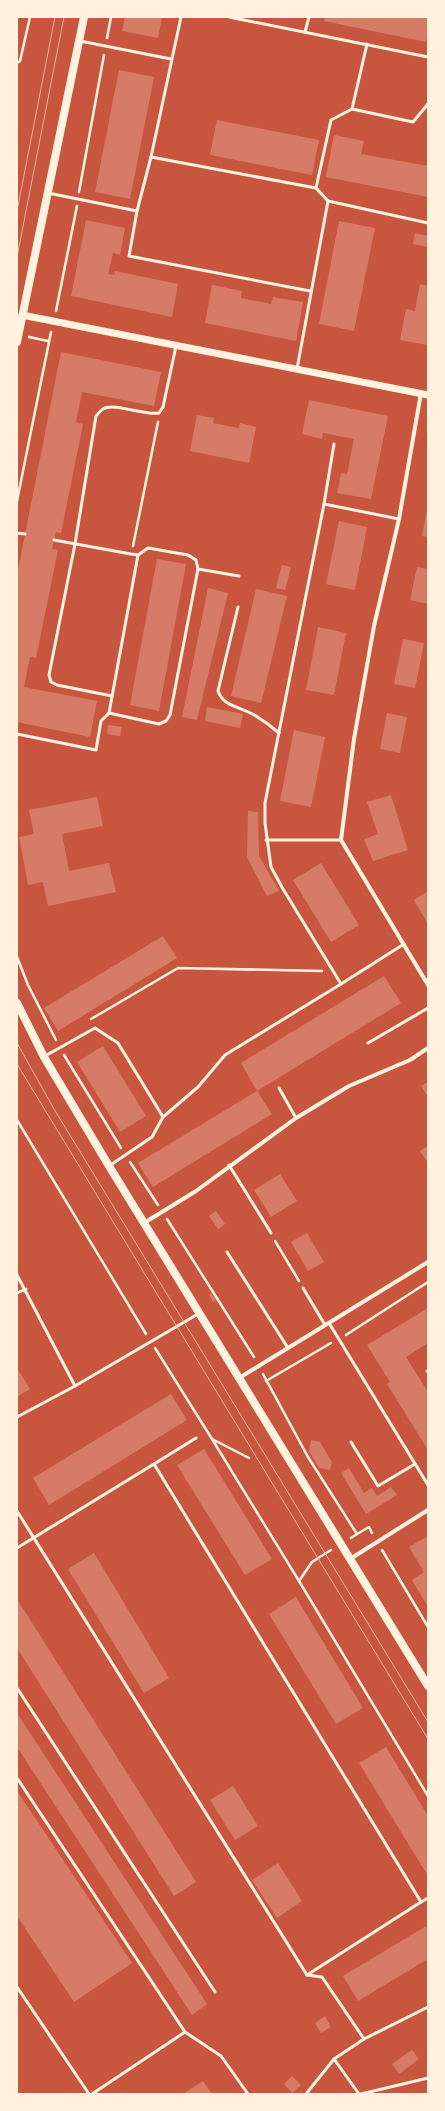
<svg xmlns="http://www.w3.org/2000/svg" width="445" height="2111" font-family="'Fira Sans',sans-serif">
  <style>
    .building { fill: #d67c66 }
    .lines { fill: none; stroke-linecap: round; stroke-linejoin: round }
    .path { stroke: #fff3e0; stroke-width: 2.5 }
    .service { stroke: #fff3e0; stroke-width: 3 }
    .minor { stroke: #fff3e0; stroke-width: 4 }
    .tertiary { stroke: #fff3e0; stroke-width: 7 }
    .secondary { stroke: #fff3e0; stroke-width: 8 }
    .tram { stroke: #e9b49f; stroke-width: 1 }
  </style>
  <rect width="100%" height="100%" fill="#c8553d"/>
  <g class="building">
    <path d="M125 17H162L158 38 122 31Z"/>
    <path d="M325 17H428V31L426 42 324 21Z"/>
    <path d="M119 70 154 77 130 199 95 192Z"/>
    <path d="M217 120 319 140 312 175 210 155Z"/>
    <path d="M334 135 364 141 361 154 428 166V197L326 177Z"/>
    <path d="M86 220 125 228 120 255 113 253 108 274 114 275 115 271 178 284 172 317 71 296Z"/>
    <path d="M339 221 375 228 354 331 319 324Z"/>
    <path d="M415 233 428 236V247L413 244Z"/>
    <path d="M420 284 428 286V345L400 340 406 309 415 311Z"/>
    <path d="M212 285 242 291 241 298 271 304 273 297 303 302 296 341 205 323Z"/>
    <path d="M61 352 161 372 154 406 82 392 76 422 83 424 61 533 56 532 52 549 58 550 36 658 30 657 24 687 97 701 90 737 17 722V575Z"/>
    <path d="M309 400 388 416 371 499 337 493 341 473 347 474 354 439 323 433 322 439 302 434Z"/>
    <path d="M197 415 214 418 213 423 239 428 240 423 256 427 249 463 190 451Z"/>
    <path d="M427 510H428V537L422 536Z"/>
    <path d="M339 521 367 527 355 590 326 584Z"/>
    <path d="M157 559 186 564 159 711 130 705Z"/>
    <path d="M282 565 291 567 285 590 276 588Z"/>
    <path d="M417 567 428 569V604L410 600Z"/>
    <path d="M208 588 228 593 197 720 182 717Z"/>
    <path d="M256 589 287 596 261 703 231 696Z"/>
    <path d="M318 627 346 633 334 695 306 690Z"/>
    <path d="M403 639 424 643 415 688 394 684Z"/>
    <path d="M207 707 243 714 240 728 205 721Z"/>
    <path d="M387 713 407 717 400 753 380 749Z"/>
    <path d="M108 725 122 727 120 736 107 734Z"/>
    <path d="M294 730 325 737 311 807 280 801Z"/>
    <path d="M391 795 408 850 373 861 364 839 378 834 367 802Z"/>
    <path d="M97 797 103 826 62 834 69 871 109 863 116 892 48 906 43 882 28 885 19 837 34 834 29 810Z"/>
    <path d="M248 811 258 812 259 856 279 891 267 896 247 857Z"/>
    <path d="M321 863 359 925 331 942 293 880Z"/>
    <path d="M428 891V924L414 900Z"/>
    <path d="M163 936 177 958 58 1031 44 1008Z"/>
    <path d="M384 976 401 1003 257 1091 241 1063Z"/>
    <path d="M103 1046 146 1116 120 1132 77 1062Z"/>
    <path d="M428 1082V1097L421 1086Z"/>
    <path d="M257 1091 272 1114 153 1187 138 1163Z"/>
    <path d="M428 1146V1163L420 1151Z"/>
    <path d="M280 1174 297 1201 271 1217 254 1190Z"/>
    <path d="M216 1211 225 1224 218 1229 209 1216Z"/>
    <path d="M307 1233 324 1262 308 1271 291 1242Z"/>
    <path d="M211 1293 216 1300 213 1302 209 1295Z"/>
    <path d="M428 1308V1343L406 1357 428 1392V1450L387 1384 390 1382 367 1345Z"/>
    <path d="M17 1368 30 1389 17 1397Z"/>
    <path d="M171 1394 187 1420 49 1505 33 1478Z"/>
    <path d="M311 1440 320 1442 332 1462 330 1470 319 1468 309 1451Z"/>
    <path d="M204 1449 272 1559 245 1575 177 1465Z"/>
    <path d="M349 1468 364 1493 372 1488 377 1496 391 1487 397 1495 366 1514 341 1473Z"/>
    <path d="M428 1536V1607L412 1580 424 1572 409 1547Z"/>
    <path d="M94 1553 169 1678 144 1693 68 1569Z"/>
    <path d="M296 1597 363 1708 336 1724 269 1614Z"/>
    <path d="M17 1599 196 1882 174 1896 17 1648Z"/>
    <path d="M17 1713 207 2004 192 2015 17 1747Z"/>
    <path d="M386 1747 428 1816V1871L426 1873 359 1763Z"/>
    <path d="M233 1786 258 1826 235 1840 210 1800Z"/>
    <path d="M17 1791 132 1963 74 2002 17 1916Z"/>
    <path d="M278 1863 302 1901 277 1918 252 1880Z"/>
    <path d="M428 1925V1959L358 2001 343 1976Z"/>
    <path d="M325 2016 331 2027 321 2033 315 2023Z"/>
    <path d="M412 2050 419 2059 399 2074 392 2064Z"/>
    <path d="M292 2076 301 2085 292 2093 284 2084Z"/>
    <path d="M203 2081 212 2094H183Z"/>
  </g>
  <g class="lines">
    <g class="path">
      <path d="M107 38 111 17"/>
      <path d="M17 63 20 61 30 17"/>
      <path d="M79 192 104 55"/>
      <path d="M56 311 77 206"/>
      <path d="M29 337 48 341"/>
      <path d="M17 501 51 332"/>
      <path d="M133 546 158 422"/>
      <path d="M17 957 28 985 56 1040"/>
      <path d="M91 1019 178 968 322 971"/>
      <path d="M64 1055 121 1148"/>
      <path d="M17 1120 146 1334"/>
      <path d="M130 1162 158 1205"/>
      <path d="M167 1219 254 1357"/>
      <path d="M275 1241 299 1281"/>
      <path d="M346 1335 428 1282"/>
      <path d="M155 1348 212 1439 249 1458"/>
      <path d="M263 1374 308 1457 357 1534 351 1538"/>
      <path d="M266 1381 331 1343"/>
      <path d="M212 1439 299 1581 312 1562 331 1550"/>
      <path d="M357 1534 369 1527 372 1533"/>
      <path d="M382 1550 428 1627"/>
      <path d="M299 1581 428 1796"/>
    </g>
    <g class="service">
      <path d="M181 17 151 157 137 211 129 256 310 291"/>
      <path d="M229 17 428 57"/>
      <path d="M305 32 309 17"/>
      <path d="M80 41 171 59"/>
      <path d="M352 109 413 122 428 104"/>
      <path d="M151 157 316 188"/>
      <path d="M48 193 137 211"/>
      <path d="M328 201 428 223"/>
      <path d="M297 369 328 201 316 188 331 120 352 109 367 44"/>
      <path d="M324 504 399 519"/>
      <path d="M17 533 25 534"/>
      <path d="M54 540 131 554 138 555 148 548 188 555 196 560 198 569 239 576"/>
      <path d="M238 607 218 691C224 708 243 707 256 716 264 721 272 727 279 733"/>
      <path d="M112 696 57 685 51 682 49 675 75 544 96 416C98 414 100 411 103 409 113 402 145 416 159 413L163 407 176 346"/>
      <path d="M109 713 159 724 166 721 170 715 198 569"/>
      <path d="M17 734 96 750 101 721 109 713 138 555"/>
      <path d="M266 840H341"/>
      <path d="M341 984 404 944"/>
      <path d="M368 1043 428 1008"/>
      <path d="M45 1056 95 1028 118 1043 163 1117"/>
      <path d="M279 1088 296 1118"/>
      <path d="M229 1165 271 1233"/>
      <path d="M109 1166 152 1137 163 1117 198 1087 225 1055 341 984 283 889 271 867 265 823V803L324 504 334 444"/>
      <path d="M227 1252 288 1348"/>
      <path d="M17 1275 75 1386"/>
      <path d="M303 1288 325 1325"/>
      <path d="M17 1293 26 1289"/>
      <path d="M329 1323 428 1485"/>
      <path d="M427 1371H428"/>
      <path d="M17 1417 75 1386 198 1314"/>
      <path d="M351 1442 378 1486 415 1464"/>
      <path d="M154 1464 196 1438"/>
      <path d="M17 1511 307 1975 322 1977 364 2039"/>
      <path d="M17 1548 154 1464 421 1902 307 1975"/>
      <path d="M17 1688 215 1992"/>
      <path d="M17 1778 185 2032"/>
      <path d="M421 1902 428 1898"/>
      <path d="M17 1987 89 2094"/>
      <path d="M334 2059 359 2094"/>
      <path d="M92 2094 185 2032 221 2056 248 2094"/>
      <path d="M306 2094 334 2059 364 2039 428 2007"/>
      <path d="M361 2094 428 2078"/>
    </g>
    <g class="minor">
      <path d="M421 393 399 519 374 626 354 739 341 840 428 985"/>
      <path d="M144 1223 196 1191 296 1118 349 1086 410 1060 428 1048"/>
      <path d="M239 1378 428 1262"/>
      <path d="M350 1559 428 1510"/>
    </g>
    <path class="tertiary" d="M22 315 428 395"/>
    <g class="secondary">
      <path d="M17 342 84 17"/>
      <path d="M17 1003 44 1057 109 1166 428 1686"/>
    </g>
    <g class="tram">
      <path d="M17 211 55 17"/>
      <path d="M17 257 64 17"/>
      <path d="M17 1043 54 1109 428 1722"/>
      <path d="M17 1064 428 1739"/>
    </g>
  </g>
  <rect width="445" height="2111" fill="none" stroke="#fff3e0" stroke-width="36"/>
</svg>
